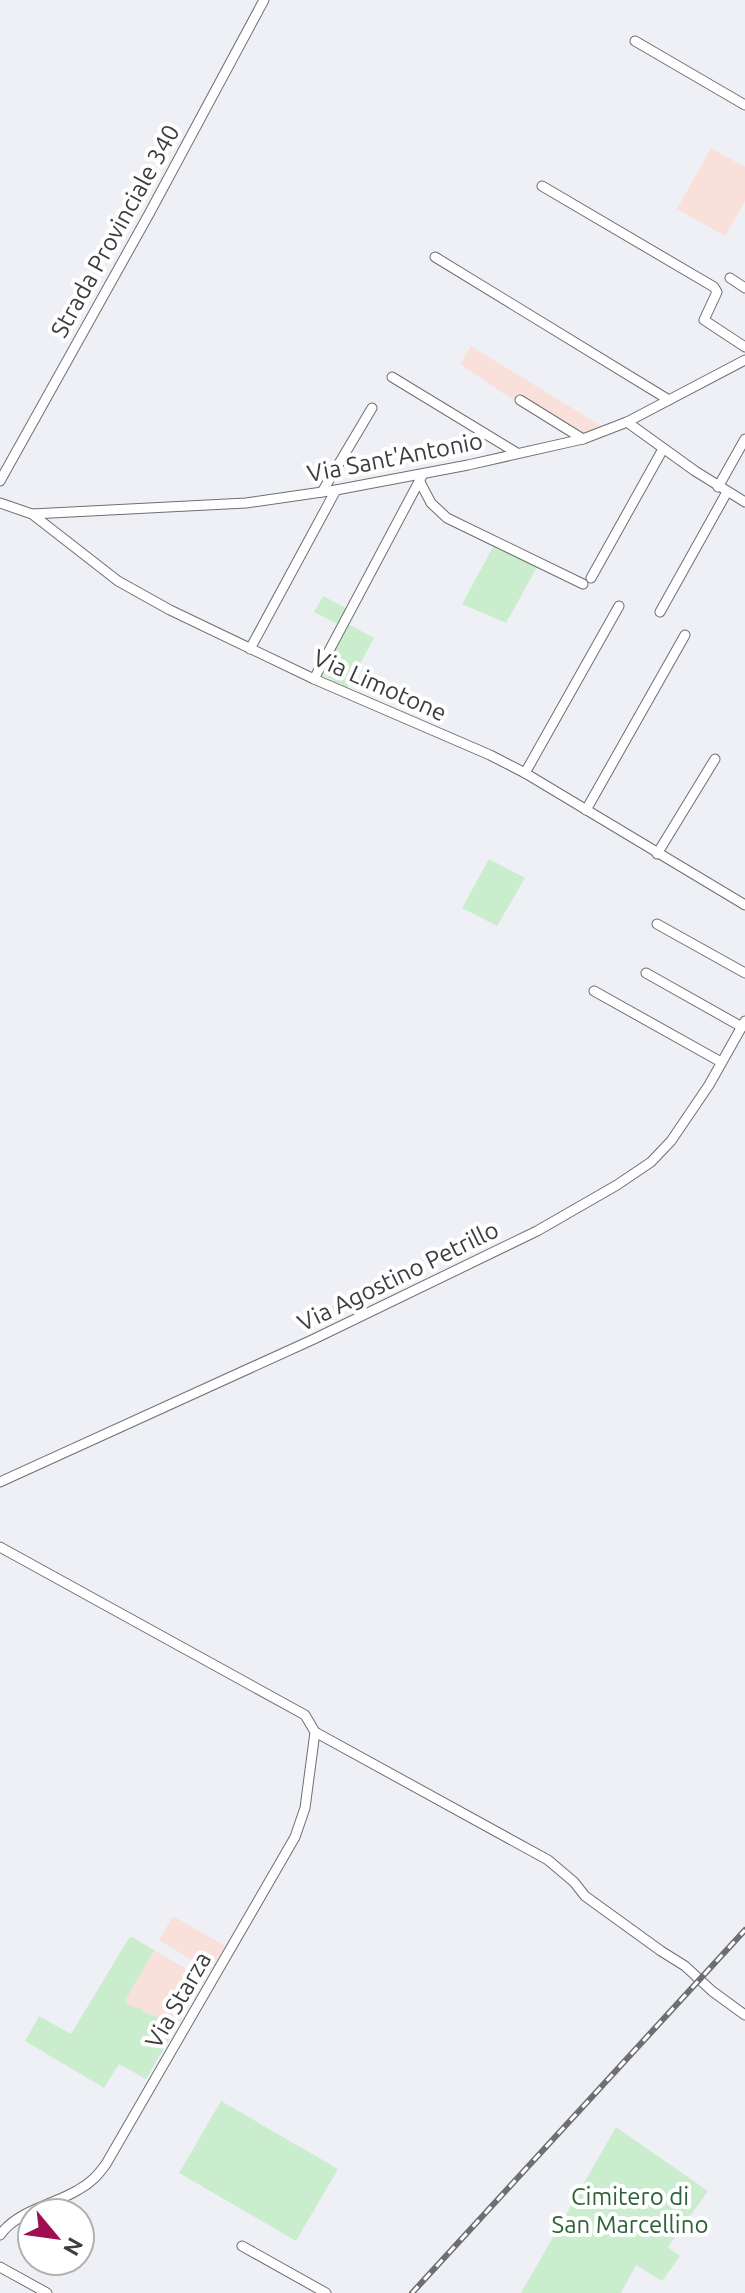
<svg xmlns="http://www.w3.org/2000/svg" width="745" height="2293" font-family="Ubuntu,sans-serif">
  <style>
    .industrial { fill: #fae0da }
    .green { fill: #caedce }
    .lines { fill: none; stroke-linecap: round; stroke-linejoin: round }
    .minor-casing { stroke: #6e6f73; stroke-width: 11 }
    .minor { stroke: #fff; stroke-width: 9 }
    .rail-casing { stroke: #6e6f71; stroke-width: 6 }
    .rail { stroke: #fff; stroke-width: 3; stroke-dasharray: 9; stroke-linecap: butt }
    .labels { text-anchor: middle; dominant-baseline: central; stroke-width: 8; stroke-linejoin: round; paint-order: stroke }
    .street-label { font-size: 24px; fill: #3c3d3e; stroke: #fff }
    .park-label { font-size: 24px; fill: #2f6239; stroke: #fff }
  </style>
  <rect width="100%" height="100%" fill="#eff0f5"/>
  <g class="industrial">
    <path d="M711 148 745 167V201L725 236 677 209Z"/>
    <path d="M471 346 603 427 582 434 518 397 516 402 460 364Z"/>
    <path d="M173 1916 225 1946 210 1971 159 1940Z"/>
    <path d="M154 1950 204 1979 178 2024 144 2012 140 2009H135L124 2001Z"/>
  </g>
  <g class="green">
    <path d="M493 547 537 567 506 623 462 604Z"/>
    <path d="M323 596 346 608 338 624 314 612Z"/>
    <path d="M348 624 374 638 347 688 321 674Z"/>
    <path d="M489 859 525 878 497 926 462 908Z"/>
    <path d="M132 1937 154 1950 125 2001 132 2007 141 2008 144 2012 178 2024 146 2079 119 2064 104 2088 25 2041 39 2016 71 2034 129 1938Z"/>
    <path d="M221 2101 338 2169 296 2241 179 2173Z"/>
    <path d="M616 2127 708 2191 668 2247 680 2256 662 2281 636 2265 621 2293H521Z"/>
  </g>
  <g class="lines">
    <defs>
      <g id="minor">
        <path d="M635 41 745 105"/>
        <path d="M542 186 714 287 717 292 704 320 745 347"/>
        <path d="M435 257 669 400"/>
        <path d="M730 278 745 288"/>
        <path d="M392 377 517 453"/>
        <path d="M520 400 583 439"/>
        <path d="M627 422 695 471 745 502"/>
        <path d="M0 481 149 214 264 0"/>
        <path d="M420 482 431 503 447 518 583 584"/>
        <path d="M718 487 745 439"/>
        <path d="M322 492 372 408"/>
        <path d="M0 503 32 514 118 581 170 610 314 679 490 755 525 773 745 905"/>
        <path d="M32 514 246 503 336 490 468 465 583 439 627 422 745 360"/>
        <path d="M591 578 663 449"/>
        <path d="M660 612 727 492"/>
        <path d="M250 649 336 490"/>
        <path d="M314 679 423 474"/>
        <path d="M525 773 619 606"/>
        <path d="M586 810 685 635"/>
        <path d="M657 854 715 759"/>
        <path d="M657 924 745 973"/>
        <path d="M646 973 742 1027"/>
        <path d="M594 991 721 1062"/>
        <path d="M0 1482 314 1339 537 1231 617 1185 651 1162 671 1141 709 1085 745 1021"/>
        <path d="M0 1547 305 1715 315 1732 548 1860 574 1882 585 1896 661 1951 685 1966 712 1991 745 2015"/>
        <path d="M0 2235C18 2210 53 2205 78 2190 91 2183 98 2175 106 2164L295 1837 305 1808 315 1732"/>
        <path d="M242 2246 326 2293"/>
        <path d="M0 2267 47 2293"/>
      </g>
    </defs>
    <use href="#minor" class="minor-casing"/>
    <use href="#minor" class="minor"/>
    <defs>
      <path id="rail" d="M412 2293 745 1930"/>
    </defs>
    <use href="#rail" class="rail-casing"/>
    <use href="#rail" class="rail"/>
  </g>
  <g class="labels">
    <g class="street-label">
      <text transform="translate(115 231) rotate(-61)">Strada Provinciale 340</text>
      <text transform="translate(395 457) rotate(-11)">Via Sant'Antonio</text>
      <text transform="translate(380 685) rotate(24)">Via Limotone</text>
      <text transform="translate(398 1276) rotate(-26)">Via Agostino Petrillo</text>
      <text transform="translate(178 2000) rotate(-60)">Via Starza</text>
    </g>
    <g class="park-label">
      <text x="630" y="2196">Cimitero di<tspan x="630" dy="28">San Marcellino</tspan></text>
    </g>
  </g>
  <g transform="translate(56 2237) rotate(119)"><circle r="38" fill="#ffffff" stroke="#b1b1b2" stroke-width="2"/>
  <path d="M0-6L14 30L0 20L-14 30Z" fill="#a10d51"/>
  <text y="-12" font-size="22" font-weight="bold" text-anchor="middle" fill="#3c3d3e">N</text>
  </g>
</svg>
